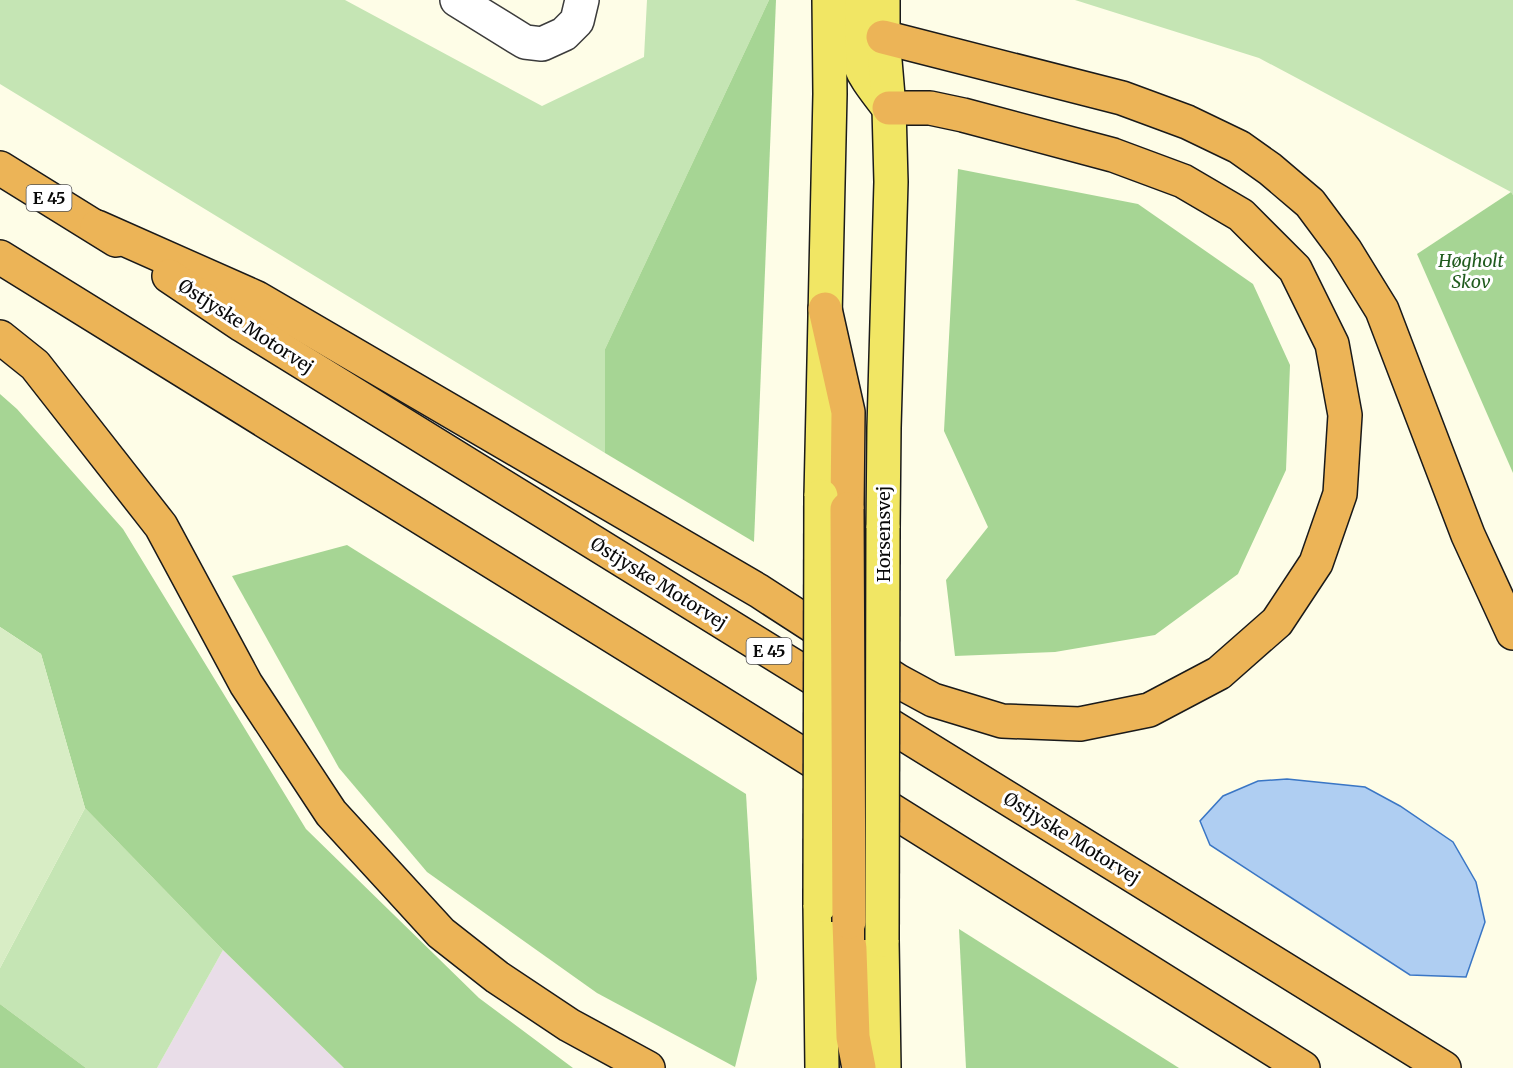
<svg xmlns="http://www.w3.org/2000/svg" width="1513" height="1068" font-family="Merriweather,serif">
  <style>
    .industrial { fill: #e9dde8 }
    .green { fill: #c5e5b4 }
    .forest { fill: #a6d594 }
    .pitch { fill: #d8edc5 }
    .water { fill: #afcef2; stroke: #3a76c5; stroke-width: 1.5 }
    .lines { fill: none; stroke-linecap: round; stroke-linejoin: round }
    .minor-casing { stroke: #3c3c3c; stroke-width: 36 }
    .major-casing { stroke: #1a1a1a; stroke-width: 36 }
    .highway-casing { stroke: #1a1a1a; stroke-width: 36 }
    .minor { stroke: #fff; stroke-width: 33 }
    .major { stroke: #f1e664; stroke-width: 33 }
    .highway { stroke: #ecb457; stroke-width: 33 }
    .major-bridge-casing { stroke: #1a1a1a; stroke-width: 36; stroke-linecap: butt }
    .highway-bridge-casing { stroke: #1a1a1a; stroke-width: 36; stroke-linecap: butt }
    .major-bridge { stroke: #f1e664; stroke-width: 33 }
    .highway-bridge { stroke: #ecb457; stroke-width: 33 }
    .labels { text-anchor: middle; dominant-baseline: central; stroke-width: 6; stroke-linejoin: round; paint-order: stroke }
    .shield { fill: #fff; stroke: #535353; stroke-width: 1.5 }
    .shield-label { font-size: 16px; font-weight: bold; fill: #090909 }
    .park-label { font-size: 18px; font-style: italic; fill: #215c1f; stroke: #fff }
    .street-label { font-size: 18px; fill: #090909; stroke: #fff }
  </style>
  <rect width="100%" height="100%" fill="#fefde7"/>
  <path class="industrial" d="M223 950 344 1068H157Z"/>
  <g class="green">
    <path d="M0 0H345L542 106 644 57 647 0H769L605 349V453L0 84Z"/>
    <path d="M1075 0H1513V195L1511 192 1259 58Z"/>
    <path d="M85 808 223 950 157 1068H86L0 1004V968Z"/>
  </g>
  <g class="forest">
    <path d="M769 0H776L754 542 605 453V349Z"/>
    <path d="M958 169 1138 204 1253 284 1290 365 1286 470 1238 574 1155 635 1055 652 955 656 946 580 988 527 944 431Z"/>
    <path d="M1511 192 1513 195V473L1417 254Z"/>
    <path d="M0 394 17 409 123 529 306 829 479 998 573 1068H344L223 950 85 808 41 654 0 627Z"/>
    <path d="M347 545 746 794 757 979 735 1067 597 993 427 872 339 768 232 576Z"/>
    <path d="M959 929 1179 1068H966Z"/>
    <path d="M0 1004 86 1068H0Z"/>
  </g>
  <path class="pitch" d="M0 627 41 654 85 808 0 968Z"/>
  <path class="water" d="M1287 779 1365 787 1400 806 1453 842 1476 882 1485 922 1466 977 1410 975 1210 845 1200 821 1223 796 1258 781Z"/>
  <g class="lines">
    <defs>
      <path id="minor" d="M457 0 525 42 542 44 564 34 577 21 582 0"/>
      <g id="major">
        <path d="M851 0C852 27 852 57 868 80 874 89 881 98 888 107"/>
        <path d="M821 496 830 94 829 0"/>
        <path d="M883 528 884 428 891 182 889 108 883 37V0"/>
        <path d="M820 905 822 1068"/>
        <path d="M882 940 884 1068"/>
      </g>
      <g id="highway">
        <path d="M883 37 1122 98 1187 122 1239 147 1270 169 1310 203 1345 250 1382 310 1468 535 1513 633"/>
        <path d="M0 168 116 240"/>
        <path d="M97 227 257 298 759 591 898 681 933 700 1002 721 1080 724 1149 710 1219 673 1277 622 1316 563 1340 494 1345 415 1332 344 1295 269 1241 215 1183 181 1113 155 963 115 930 108H889"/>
        <path d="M0 257 706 694 1303 1068"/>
        <path d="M169 276 242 325 1444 1068"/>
        <path d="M825 309 848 412 847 509"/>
        <path d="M0 337 35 365 161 526 246 684 331 813 441 933 497 977 569 1025 648 1068"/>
        <path d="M849 922 853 1037 859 1068"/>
      </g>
    </defs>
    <use href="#minor" class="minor-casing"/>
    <use href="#major" class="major-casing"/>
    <use href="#highway" class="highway-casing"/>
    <use href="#minor" class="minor"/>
    <use href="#major" class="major"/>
    <use href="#highway" class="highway"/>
    <defs>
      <g id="major-bridge">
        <path d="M820 905 821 496"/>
        <path d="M882 940 883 528"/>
      </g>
      <path id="highway-bridge" d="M847 509 849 922"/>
    </defs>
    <use href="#major-bridge" class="major-bridge-casing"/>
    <use href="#highway-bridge" class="highway-bridge-casing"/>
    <use href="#major-bridge" class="major-bridge"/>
    <use href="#highway-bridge" class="highway-bridge"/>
  </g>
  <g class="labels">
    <g class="shield">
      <rect x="26.5" y="185" width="45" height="26" rx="4.5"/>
      <rect x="746.5" y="638" width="45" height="26" rx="4.5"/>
    </g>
    <g class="shield-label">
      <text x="49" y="198">E 45</text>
      <text x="769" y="651">E 45</text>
    </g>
    <g class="park-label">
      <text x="1471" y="260">Høgholt<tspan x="1471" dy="21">Skov</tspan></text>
    </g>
    <g class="street-label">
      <text transform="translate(246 326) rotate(33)">Østjyske Motorvej</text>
      <text transform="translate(883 534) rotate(-90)">Horsensvej</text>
      <text transform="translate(659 583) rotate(32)">Østjyske Motorvej</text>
      <text transform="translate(1072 838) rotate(32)">Østjyske Motorvej</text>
    </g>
  </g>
</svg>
